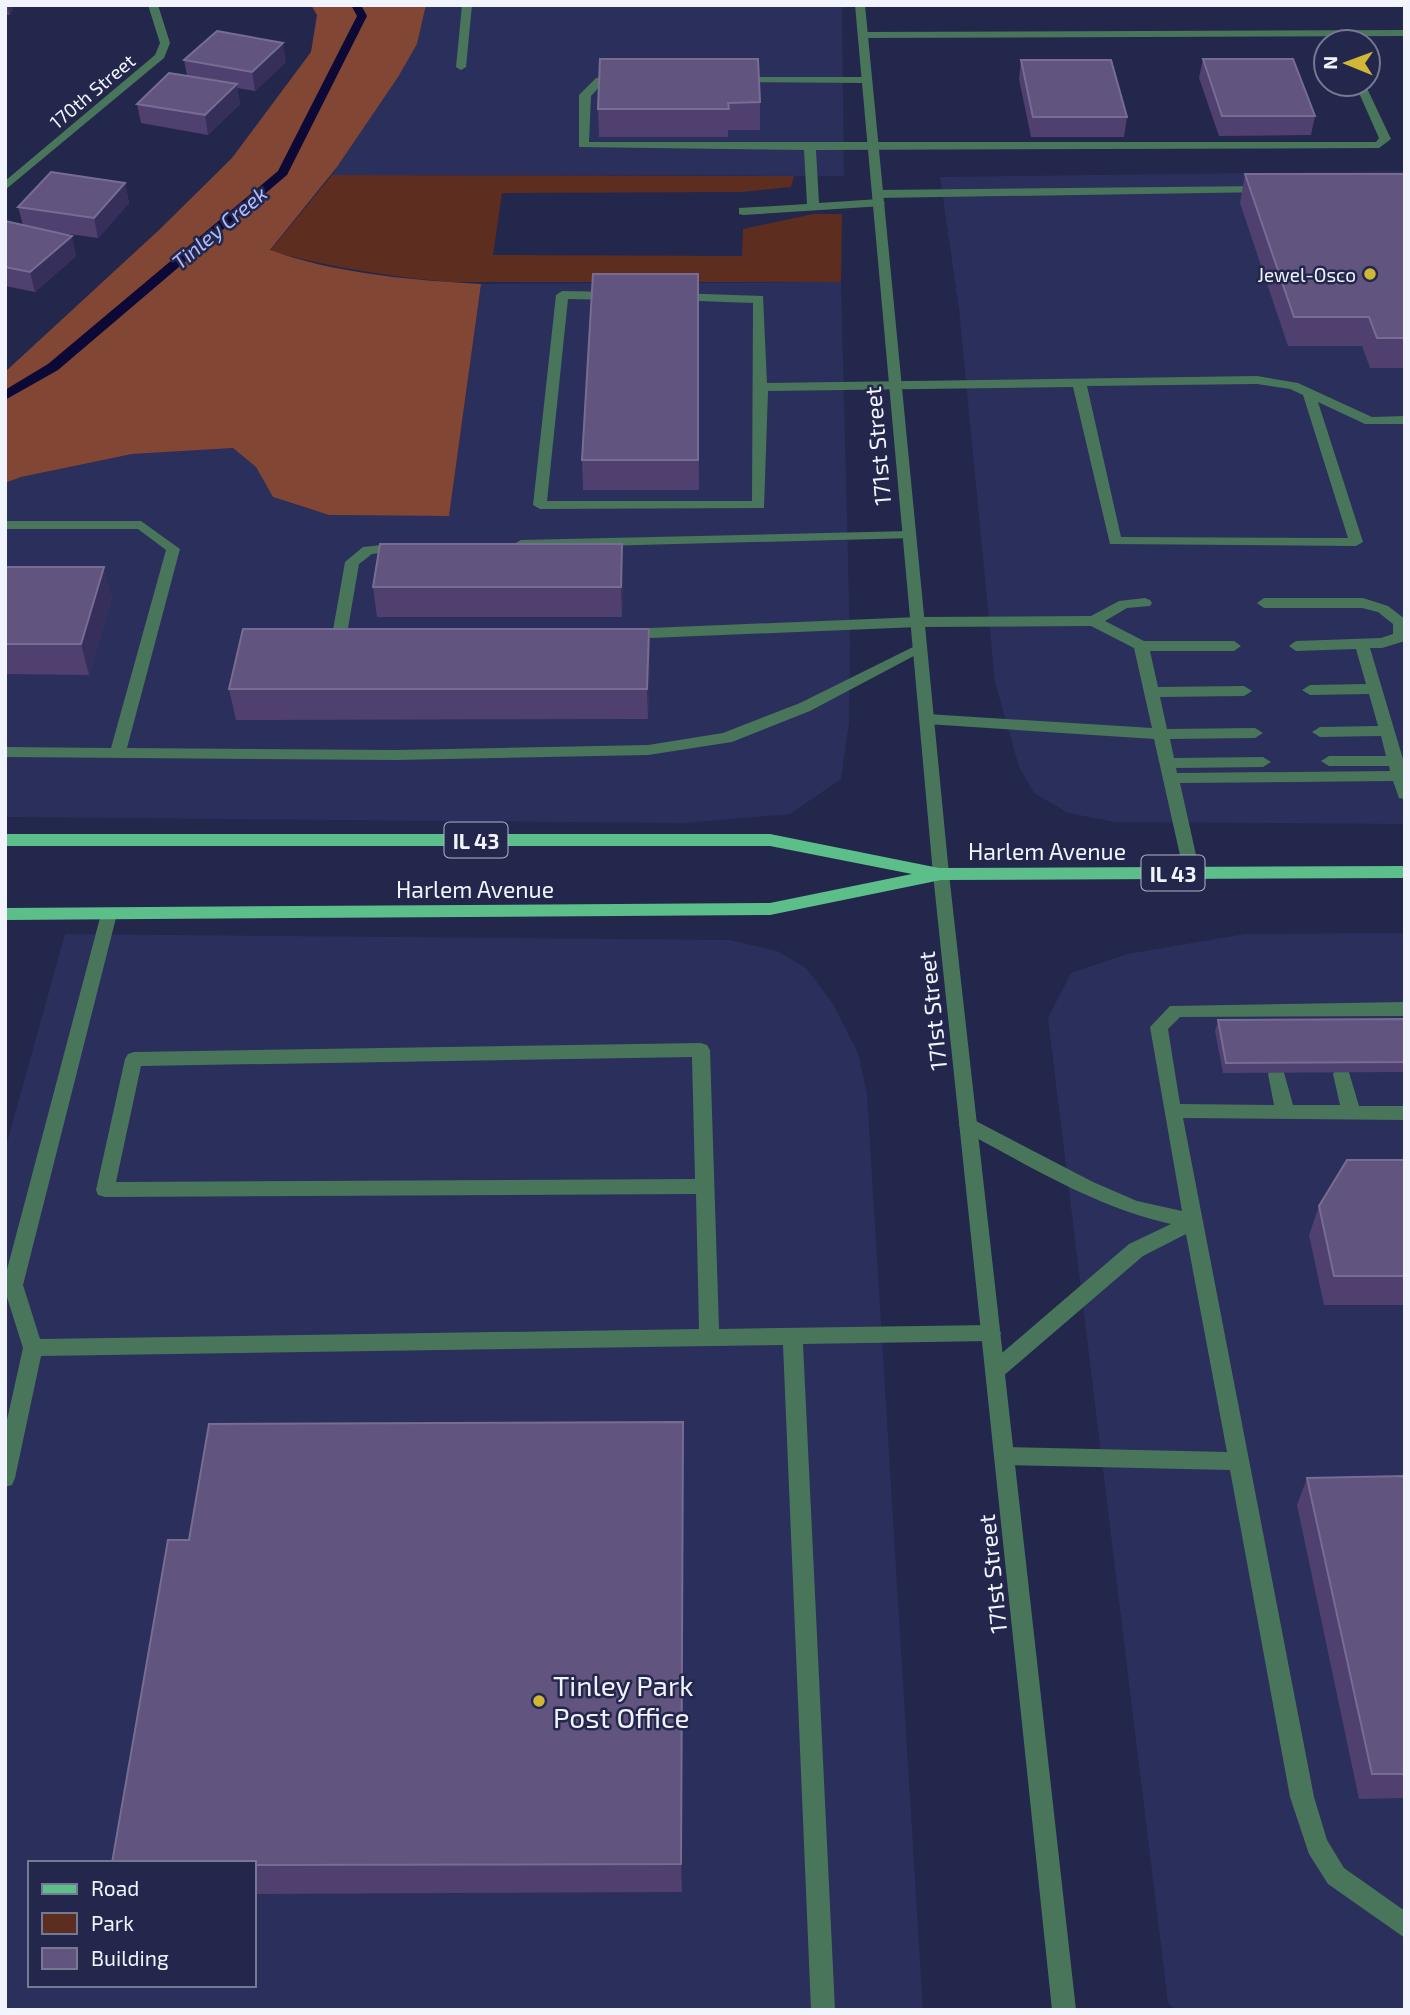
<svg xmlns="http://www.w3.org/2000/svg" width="1410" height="2015" font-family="'Exo 2',sans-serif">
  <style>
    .built { fill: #2b2f5b; fill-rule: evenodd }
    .green { fill: #5d2d1f }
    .forest { fill: #824635 }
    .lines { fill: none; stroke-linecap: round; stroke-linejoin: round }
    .stream { fill: #0c0937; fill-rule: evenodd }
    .service { fill: #49755b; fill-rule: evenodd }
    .minor { fill: #49755b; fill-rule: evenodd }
    .tertiary { fill: #49755b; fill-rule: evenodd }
    .primary { fill: #5cbf89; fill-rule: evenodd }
    .wall { fill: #4f4070 }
    .shaded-wall { fill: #362e5b }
    .building { fill: #61547f; stroke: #776d93; stroke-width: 2 }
    .poi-dot { fill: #d1b736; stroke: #23274c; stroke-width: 2.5 }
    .labels { text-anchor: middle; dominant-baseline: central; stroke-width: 5; stroke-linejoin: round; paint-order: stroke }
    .far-street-label { font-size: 19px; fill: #f1f3fd; stroke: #23274c }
    .far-poi-label { font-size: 19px; fill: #f1f3fd; stroke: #23274c; text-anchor: end }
    .far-water-label { font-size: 21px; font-style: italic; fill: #b0bbfb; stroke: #23274c }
    .shield { fill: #23274c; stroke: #b3b6c8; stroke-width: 2 }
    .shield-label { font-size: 21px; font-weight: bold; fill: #f1f3fd }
    .street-label { font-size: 23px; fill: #f1f3fd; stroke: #23274c }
    .near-poi-label { font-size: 28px; fill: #f1f3fd; stroke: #23274c; text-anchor: start }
  </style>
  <rect width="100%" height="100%" fill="#23274c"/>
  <g class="built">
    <path d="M426 5H842L844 176 332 175 417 44Z"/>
    <path d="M1405 171V824L1115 822 1068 813 1034 793 1019 767 995 682 959 309 940 177Z"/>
    <path d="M841 282 850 639 849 723 841 779 790 814 685 823 5 817V483L21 477 132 454 233 448 256 467 273 497 299 506 329 515 449 516 481 284Z"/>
    <path d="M1405 933V2010H1176L1168 2003 1048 1018 1071 973 1127 954 1245 934Z"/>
    <path d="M65 934 729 940 777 951 806 968 833 1004 858 1053 867 1094 923 2010H5V1150ZM30 1863H254V1985H30Z"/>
  </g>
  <path class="green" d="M332 175 794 176 791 187 742 192 502 193 493 255 742 256 743 229 813 214H842L841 282H451C389 277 330 267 270 251Z"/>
  <path class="forest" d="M311 5H426L417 44 398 77 337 167 270 250C337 274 411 280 481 284L449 516 329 515 273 497 256 467 233 448 132 454 21 477 5 483V372L159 230 232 158 311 52 317 15Z"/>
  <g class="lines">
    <path class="stream" d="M351 5H361L367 16 287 175 58 370 5 400V390L48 364 278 171 357 16Z"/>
    <g class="service">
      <path d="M462 5H472L466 67 461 70 456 67Z"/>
      <path d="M1332 31H1340L1345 42H1335Z"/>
      <path d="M622 77 627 80 626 82 603 83 591 96 589 142H1376L1379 138 1355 84H1365L1391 139 1379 148 816 150 819 203 879 199 885 203 883 206 743 215 739 214V208L807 204 804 150 579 147V95L596 78Z"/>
      <path d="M738 77H867L872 80 867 83 734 82 733 80Z"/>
      <path d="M1265 186 1269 188V192L878 198 872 194 878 190Z"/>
      <path d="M562 291 615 292 621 296 615 300 568 299 547 501H752L753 303 671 300V294L675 293 763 296 767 383 1257 376 1298 383 1372 417 1405 416V424H1365L1318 402 1363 542 1356 546 1110 544 1073 387 768 391 764 508 540 509 533 505 556 295ZM1257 384 1290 389 1303 395 1348 538 1121 537 1087 386Z"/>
      <path d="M5 521H141L180 549 127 748 396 750 648 745 723 733 800 703 915 646H925L927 649 810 711 732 742 648 755 396 760 5 757V747L111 748 166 550 138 529H5Z"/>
      <path d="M910 531 915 532V538L521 548 514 544 521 540Z"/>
      <path d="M402 543 409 547 407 550 372 554 359 564 348 628 367 640C356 651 341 640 333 630L345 562 363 547Z"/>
      <path d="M1145 598 1150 600 1152 603 1150 606 1127 608 1105 621 1144 641H1234L1241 646 1234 651H1150L1158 687 1244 686 1252 691 1244 696 1160 697 1167 729 1255 728 1263 733 1255 738 1170 739 1174 758 1263 757 1271 762 1263 767 1176 768 1177 773 1390 771 1389 766H1329L1321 761 1329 756H1386L1381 736 1320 737 1312 732 1320 727 1378 726 1369 694 1310 695 1302 690 1310 685 1366 684 1356 649 1296 651 1289 646 1296 641 1381 638 1393 634V624L1378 612 1362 608H1264L1257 603 1264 598H1363L1388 606 1405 619V641L1382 648H1370L1405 766V799L1399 798 1393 781 1180 783 1200 873 1192 879 1184 873 1154 739 927 724 919 719 927 714 1152 728 1134 648 1091 626 918 627 626 639 619 634 626 629 918 617 1091 616 1119 601Z"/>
      <path d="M109 908 117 914 23 1285 40 1339 699 1329 696 1194 105 1197 98 1195 96 1190 125 1059 128 1054 134 1052 701 1043 707 1045 710 1050 719 1329 991 1325 998 1327 1001 1333 998 1339 991 1341 803 1344 835 2010H811L783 1345 41 1356 15 1478 12 1485 5 1487V1429L23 1348 5 1291V1277L101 914ZM692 1057 695 1179 116 1182 141 1066Z"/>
      <path d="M1405 1002V1016L1180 1017 1168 1029 1180 1104 1274 1105 1268 1074 1271 1069H1283L1293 1105H1340L1333 1074 1336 1069H1348L1359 1106H1405V1120L1183 1118 1314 1797 1327 1840 1344 1868 1405 1911V1938L1328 1884 1309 1854 1290 1797 1230 1470 1004 1465 997 1462 994 1456 997 1450 1004 1447 1227 1452 1186 1234 1143 1256 1002 1377 995 1380 988 1377 985 1371 988 1365 1129 1244 1171 1224C1095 1207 1029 1166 962 1130L959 1125 962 1120H974L1093 1182 1137 1201 1182 1211 1150 1027 1170 1006Z"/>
    </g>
    <g class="minor">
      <path d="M148 5H158L170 43 164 58 5 190V181L155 55 160 43Z"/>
      <path d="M1405 30V36L863 38 858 35 863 32Z"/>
    </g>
    <path class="tertiary" d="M855 5H865L949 874 1076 2010H1052L933 874Z"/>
    <path class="primary" d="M5 834H770L939 868 1405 866V878L941 880 770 915 5 920V908L770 903 912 874 770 846H5Z"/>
  </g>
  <g class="wall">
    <path d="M5 5H14L10 15H5Z"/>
    <path d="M600 59 760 102V130H728V137H599L598 109Z"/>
    <path d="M1203 59 1315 116 1311 135 1219 136 1199 78Z"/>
    <path d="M184 60 286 62 255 91 237 88 240 104 208 135 141 123 137 104 187 76Z"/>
    <path d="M1021 60 1127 117 1124 137H1031L1019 79Z"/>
    <path d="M1245 174H1405V368H1370L1362 346H1288L1240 203Z"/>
    <path d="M125 183 129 203 98 238 47 231 76 256 35 292 5 286V221L23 225 18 207Z"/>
    <path d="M698 274 699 490H583L582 460Z"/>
    <path d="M5 567 112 597 89 675 5 674Z"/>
    <path d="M623 574 622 617H377L373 587Z"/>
    <path d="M649 629 650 660 648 719 236 720 229 689Z"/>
    <path d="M1405 1019V1072L1223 1073 1215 1031 1218 1020Z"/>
    <path d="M1405 1160V1305H1324L1309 1235 1319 1206Z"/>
    <path d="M683 1422 682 1892 254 1894V1863Z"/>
    <path d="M1405 1476V1798L1359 1799 1297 1505 1307 1478Z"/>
  </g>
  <g class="shaded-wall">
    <path d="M7 5H14L10 15Z"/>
    <path d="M283 43 286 62 255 91 252 72Z"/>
    <path d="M237 84 240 104 208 135 205 115Z"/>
    <path d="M125 183 129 203 98 238 94 218Z"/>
    <path d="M72 236 76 256 35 292 30 272Z"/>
    <path d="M622 544 623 574 622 617 621 587Z"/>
    <path d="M104 567 112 597 89 675 81 644Z"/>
    <path d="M649 629 650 660 648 719 647 689Z"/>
    <path d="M683 1422V1457L682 1892 681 1864Z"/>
  </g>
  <g class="building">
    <path d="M217 31 283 43 252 72 184 60Z"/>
    <path d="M600 59H758L760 102 728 103 729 109H598Z"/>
    <path d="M1203 59H1293L1315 116H1222Z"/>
    <path d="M1021 60H1111L1127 117H1033Z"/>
    <path d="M169 73 237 84 205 115 137 104Z"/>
    <path d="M51 172 125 183 94 218 18 207Z"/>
    <path d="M1245 174H1405V338H1377L1369 317H1294Z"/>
    <path d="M5 221 72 236 30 272 5 267Z"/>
    <path d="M593 274H698V460H582Z"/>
    <path d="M380 544H622L621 587H373Z"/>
    <path d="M5 567H104L81 644H5Z"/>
    <path d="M243 629H649L647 689H229Z"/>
    <path d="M1405 1019V1062L1226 1063 1218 1020Z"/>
    <path d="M1347 1160H1405V1276H1334L1319 1206Z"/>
    <path d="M683 1422 681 1864 254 1865V1863H112L168 1540H189L209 1424Z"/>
    <path d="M1405 1476V1774H1372L1307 1478Z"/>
  </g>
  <g class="poi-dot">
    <circle cx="1370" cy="274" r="7"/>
    <circle cx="539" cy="1701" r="7"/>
  </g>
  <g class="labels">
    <g class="far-street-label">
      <text transform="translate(92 91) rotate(-40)">170th Street</text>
    </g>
    <g class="far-poi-label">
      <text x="1356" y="274">Jewel-Osco</text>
    </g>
    <g class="far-water-label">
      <text transform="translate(219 227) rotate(-40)">Tinley Creek</text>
    </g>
    <g class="shield">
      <rect x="444.5" y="822.5" width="63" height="35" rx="5"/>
      <rect x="1141.5" y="855.5" width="63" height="35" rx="5"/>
    </g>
    <g class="shield-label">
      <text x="476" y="840">IL 43</text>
      <text x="1173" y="873">IL 43</text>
    </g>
    <g class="street-label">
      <text transform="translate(877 446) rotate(-95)">171st Street</text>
      <text x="1047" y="851">Harlem Avenue</text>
      <text x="475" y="889">Harlem Avenue</text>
      <text transform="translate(932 1011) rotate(-96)">171st Street</text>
      <text transform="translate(992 1574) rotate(-96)">171st Street</text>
    </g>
    <g class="near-poi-label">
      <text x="553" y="1685">Tinley Park<tspan x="553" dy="32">Post Office</tspan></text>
    </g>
  </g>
  <rect width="1410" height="2015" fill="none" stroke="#f1f3fd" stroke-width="14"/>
  <rect x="28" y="1861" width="228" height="126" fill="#23274c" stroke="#757993" stroke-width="2"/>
  <rect x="42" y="1884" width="35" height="10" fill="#5cbf89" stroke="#757993" stroke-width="2"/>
  <text x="91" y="1896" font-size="21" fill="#f1f3fd">Road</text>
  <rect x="42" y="1913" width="35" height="21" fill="#5d2d1f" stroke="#757993" stroke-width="2"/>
  <text x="91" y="1931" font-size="21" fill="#f1f3fd">Park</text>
  <rect x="42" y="1948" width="35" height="21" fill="#61547f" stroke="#757993" stroke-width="2"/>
  <text x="91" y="1966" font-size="21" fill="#f1f3fd">Building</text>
  <g transform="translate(1347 63) rotate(271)"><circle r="33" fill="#23274c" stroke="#757993" stroke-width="2"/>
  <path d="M0-5L12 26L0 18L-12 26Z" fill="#d1b736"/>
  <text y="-10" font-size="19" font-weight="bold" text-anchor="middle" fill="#f1f3fd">N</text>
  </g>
</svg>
